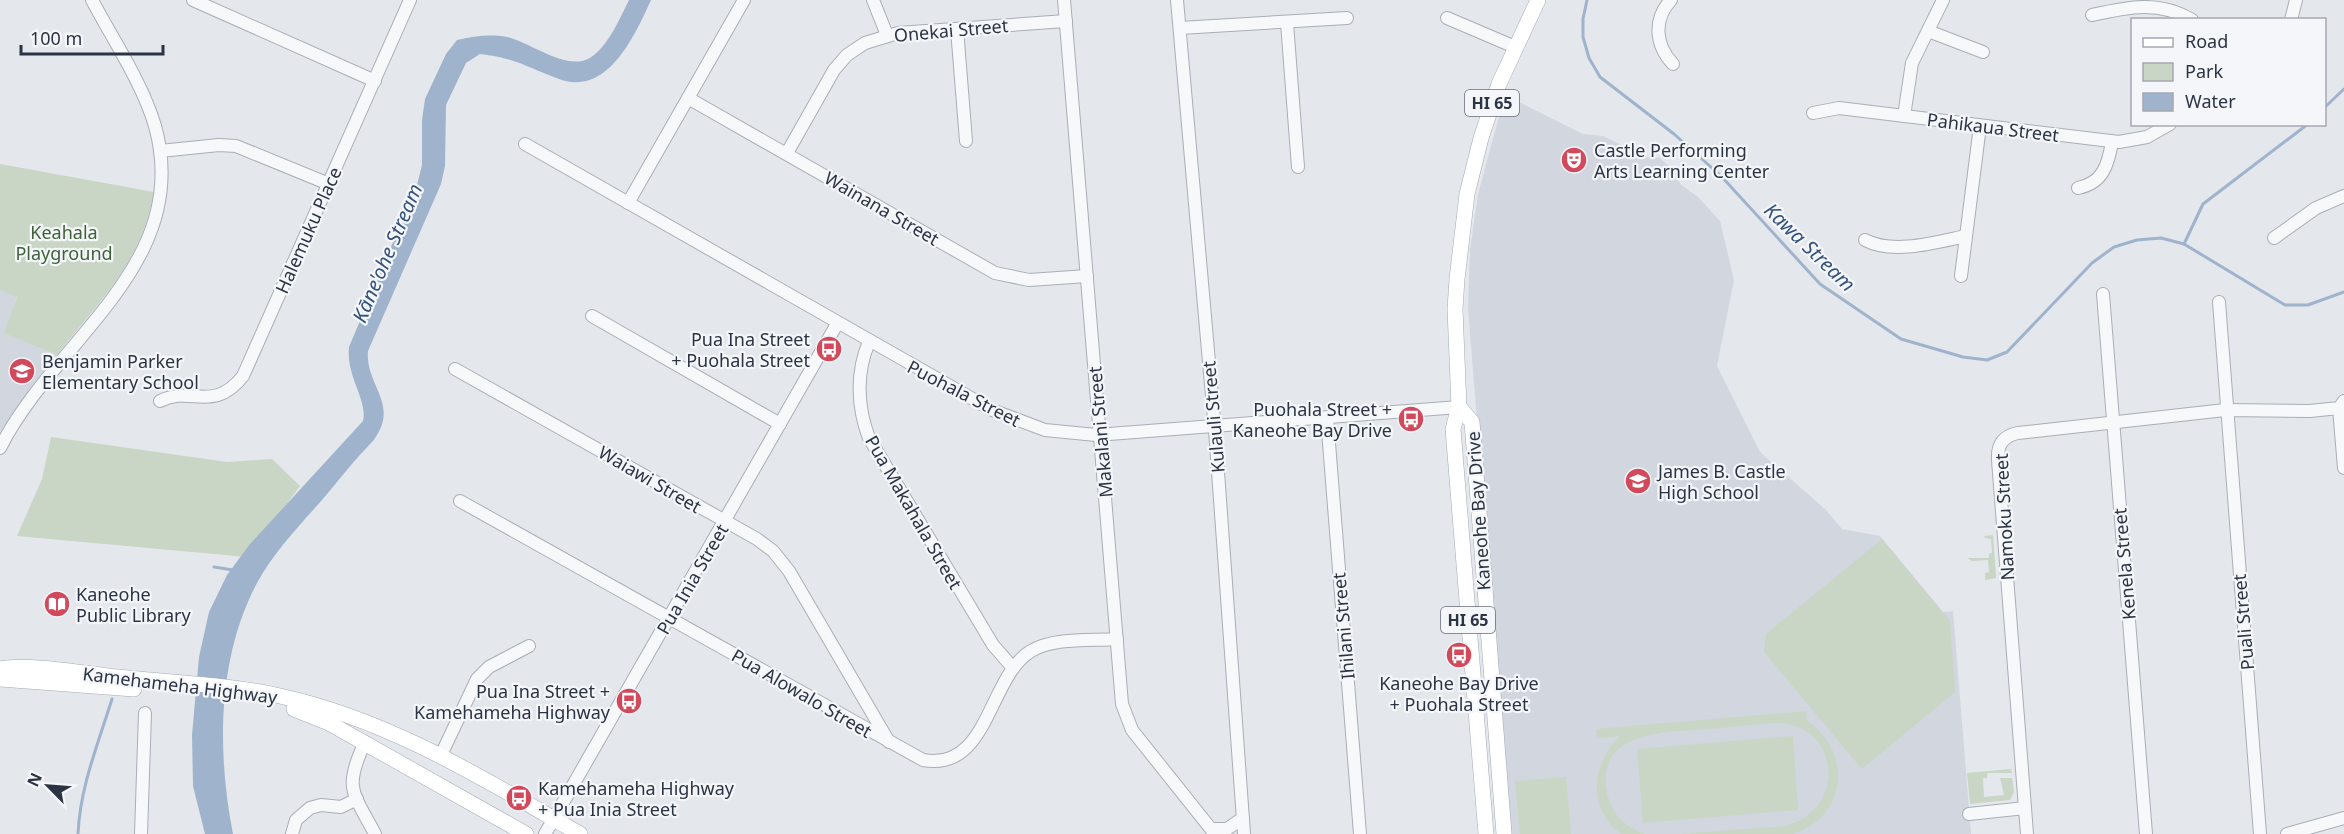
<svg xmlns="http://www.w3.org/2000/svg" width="2344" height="834" font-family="'Noto Sans',sans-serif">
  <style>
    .built { fill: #d2d6de }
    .green { fill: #c9d6c5 }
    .water { fill: #9fb4cc }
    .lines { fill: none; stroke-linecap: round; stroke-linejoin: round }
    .stream { stroke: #9fb4cc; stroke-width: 3 }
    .minor-casing { stroke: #a9aeb7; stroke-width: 14 }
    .major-casing { stroke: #a3abb8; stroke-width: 16 }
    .minor { stroke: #f7f8fa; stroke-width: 12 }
    .major { stroke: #fff; stroke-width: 15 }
    .labels { text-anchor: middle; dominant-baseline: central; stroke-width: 4.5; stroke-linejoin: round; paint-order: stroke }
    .shield { fill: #f4f6f9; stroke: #676e7b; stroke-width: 1.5 }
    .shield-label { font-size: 16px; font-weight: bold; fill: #2b3445 }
    .street-label { font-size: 18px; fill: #2b3445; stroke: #f4f6f9 }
    .poi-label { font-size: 18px; fill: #2b3445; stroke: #f4f6f9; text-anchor: start }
    .park-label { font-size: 18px; fill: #3f6138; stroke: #f4f6f9 }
    .water-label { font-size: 20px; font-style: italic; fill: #34527a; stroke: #f4f6f9 }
  </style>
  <rect width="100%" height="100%" fill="#e4e7ec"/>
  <g class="built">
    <path d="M1505 95 1583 134 1603 136 1647 157 1660 158 1677 174 1680 184 1698 197 1720 221 1734 280 1717 366 1760 452 1826 510 1842 529 1880 536 1943 612 1953 611 1971 834H1510L1468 308 1470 250 1478 194Z"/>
    <path d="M0 290 17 296 5 333 57 355 22 399 0 432Z"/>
  </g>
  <g class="green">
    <path d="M0 164 154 192C142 262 99 301 57 355L4 333 17 297 0 290Z"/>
    <path d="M51 437 227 462 272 459 300 486 247 557 17 536 42 479Z"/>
    <path d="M1993 535 1996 578 1985 580V573L1989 572 1988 560 1972 561 1967 558H1989V554L1992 553 1991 539 1985 538 1984 536Z"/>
    <path d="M1882 539 1950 621 1955 692 1862 769 1764 652 1766 634Z"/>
    <path d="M1806 711 1807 721C1853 750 1847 818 1793 834H1679L1785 826C1844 812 1843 731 1783 723 1759 723 1734 727 1710 729 1667 732 1591 730 1608 797 1613 816 1627 828 1645 834H1621C1587 809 1591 764 1620 736L1597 738 1596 729Z"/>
    <path d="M1793 736 1798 810 1643 823 1637 749Z"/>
    <path d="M2011 769 2012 773H1987V778H1983L1984 797 2004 795 2000 778H2012L2014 792 2010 800 1970 804 1967 773Z"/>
    <path d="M1566 777 1571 834H1520L1515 781Z"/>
  </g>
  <path class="water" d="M629 0H651C635 35 608 97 559 79 528 68 516 58 480 54L466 63 446 105 445 166 441 184 368 351C365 386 401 404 373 441 355 459 339 480 322 500 299 526 274 552 257 583 217 658 217 753 233 834H205L193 786 192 735 199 657 209 612 227 575 250 544 363 421C368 400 346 377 349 347L417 185 422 165V120L425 99 446 54 457 40C474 36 490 34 507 37 533 43 571 75 594 55 610 42 620 18 629 0Z"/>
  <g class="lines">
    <g class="stream">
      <path d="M1587 0 1583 19V37L1589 58 1600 77 1674 134 1721 176 1820 284 1901 339 1963 357 1987 360 2007 352 2092 263 2114 247 2137 240 2161 238 2184 244 2203 204 2308 124"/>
      <path d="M2324 108 2344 89"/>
      <path d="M2184 244 2285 305H2308L2344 292"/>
      <path d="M214 567 233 570"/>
      <path d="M78 834C80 787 98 744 112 699"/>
    </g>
    <defs>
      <g id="minor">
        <path d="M193 0 375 81"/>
        <path d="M873 0 887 35"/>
        <path d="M1064 0 1122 704 1132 730 1215 834"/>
        <path d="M1177 0 1215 430 1244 834"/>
        <path d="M1671 0C1653 19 1655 45 1673 64"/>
        <path d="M2092 15C2128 7 2159 0 2192 20"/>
        <path d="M1447 18 1515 47"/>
        <path d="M2291 20 2296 0"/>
        <path d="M1287 23 1298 167"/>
        <path d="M1180 28 1347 18"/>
        <path d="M957 29 966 141"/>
        <path d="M1928 31 1983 52"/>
        <path d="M688 98 995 273 1029 280 1087 276"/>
        <path d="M1813 113 1839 108 2119 142 2147 137 2170 124"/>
        <path d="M1904 116 1912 63 1943 0"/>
        <path d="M525 144 992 410 1045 430 1096 435 1459 407"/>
        <path d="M160 151 219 145 236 146 329 184"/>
        <path d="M787 153 834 70 847 55 865 43 898 33 1066 21"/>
        <path d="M2078 188C2103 183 2108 165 2112 142"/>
        <path d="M628 203 744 0"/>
        <path d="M2274 238 2316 208 2344 196"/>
        <path d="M1865 240C1893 255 1937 242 1966 236"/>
        <path d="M1961 276 1980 126"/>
        <path d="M2103 294 2146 834"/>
        <path d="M2219 302 2260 834"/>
        <path d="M592 316 780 424"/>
        <path d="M869 342C856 372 857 407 869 438L993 645 1013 668"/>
        <path d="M455 369 757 539 773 551 789 571 889 742"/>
        <path d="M160 401C191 385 213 414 243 376L410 0"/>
        <path d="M2339 408 2344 468"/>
        <path d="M1327 418 1360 834"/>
        <path d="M0 448C54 340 194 264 155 126 142 82 113 40 92 0"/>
        <path d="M460 501 923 760C989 772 988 677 1031 651 1054 637 1091 641 1117 639"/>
        <path d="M365 742C343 789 353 792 375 834"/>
        <path d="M441 755 477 679 489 667 529 646"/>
        <path d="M1969 814 2025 808"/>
        <path d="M1212 829H1227L1243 818"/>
        <path d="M141 834 145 713"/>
        <path d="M292 834 296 820 310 808 321 805 341 807 357 799"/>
        <path d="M545 834 837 324"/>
        <path d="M2027 834 1998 460C1997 445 2003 436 2018 433L2225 410 2310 411 2339 408 2344 401"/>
        <path d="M2287 834 2344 818"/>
      </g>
      <g id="major">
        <path d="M1459 407 1472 422 1504 834"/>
        <path d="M0 669C26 663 88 674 118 677 172 683 227 684 280 696 390 720 484 779 580 834"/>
        <path d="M0 679 134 689"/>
        <path d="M294 709 329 723 526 834"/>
        <path d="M1486 834 1453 429 1459 407 1455 309 1457 279 1467 194 1481 138 1499 84 1538 0"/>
      </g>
    </defs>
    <use href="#minor" class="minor-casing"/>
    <use href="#major" class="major-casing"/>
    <use href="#minor" class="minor"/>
    <use href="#major" class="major"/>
  </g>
  <defs>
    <symbol id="theatre-disc" viewBox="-11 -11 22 22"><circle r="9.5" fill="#d1495b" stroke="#f4f6f9"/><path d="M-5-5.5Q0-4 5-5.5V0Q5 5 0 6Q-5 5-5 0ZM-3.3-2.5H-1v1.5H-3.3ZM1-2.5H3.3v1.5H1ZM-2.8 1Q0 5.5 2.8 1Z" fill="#fff"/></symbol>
    <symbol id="bus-disc" viewBox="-11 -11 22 22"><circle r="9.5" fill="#d1495b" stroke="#f4f6f9"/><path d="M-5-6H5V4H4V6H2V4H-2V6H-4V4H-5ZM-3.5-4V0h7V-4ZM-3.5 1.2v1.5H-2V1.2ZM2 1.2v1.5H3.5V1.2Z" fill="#fff"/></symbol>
    <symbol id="school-disc" viewBox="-11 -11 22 22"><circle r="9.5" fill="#d1495b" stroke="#f4f6f9"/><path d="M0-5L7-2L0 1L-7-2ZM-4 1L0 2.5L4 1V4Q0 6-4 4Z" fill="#fff"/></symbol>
    <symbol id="library-disc" viewBox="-11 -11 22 22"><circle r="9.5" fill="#d1495b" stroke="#f4f6f9"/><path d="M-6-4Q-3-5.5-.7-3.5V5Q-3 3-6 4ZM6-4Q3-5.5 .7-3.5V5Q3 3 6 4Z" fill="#fff"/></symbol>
  </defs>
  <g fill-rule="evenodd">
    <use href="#theatre-disc" x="1559" y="145" width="30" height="30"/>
    <use href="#bus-disc" x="814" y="334" width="30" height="30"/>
    <use href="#school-disc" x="7" y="356" width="30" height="30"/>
    <use href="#bus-disc" x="1396" y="404" width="30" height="30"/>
    <use href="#school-disc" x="1623" y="466" width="30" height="30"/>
    <use href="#library-disc" x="42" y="589" width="30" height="30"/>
    <use href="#bus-disc" x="1444" y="640" width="30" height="30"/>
    <use href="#bus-disc" x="614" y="686" width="30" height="30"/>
    <use href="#bus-disc" x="504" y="783" width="30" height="30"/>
  </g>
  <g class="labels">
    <g class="shield">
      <rect x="1465" y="90" width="54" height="26" rx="4.5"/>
      <rect x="1441" y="607" width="54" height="26" rx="4.5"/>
    </g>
    <g class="shield-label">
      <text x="1492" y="103">HI 65</text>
      <text x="1468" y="620">HI 65</text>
    </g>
    <g class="street-label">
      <text transform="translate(951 30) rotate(-5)">Onekai Street</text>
      <text transform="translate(1993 127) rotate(7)">Pahikaua Street</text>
      <text transform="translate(882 208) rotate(30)">Wainana Street</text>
      <text transform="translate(308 230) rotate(-66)">Halemuku Place</text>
      <text transform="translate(964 393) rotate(27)">Puohala Street</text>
      <text transform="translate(1213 417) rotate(-95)">Kulauli Street</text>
      <text transform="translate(1100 432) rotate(-95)">Makalani Street</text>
      <text transform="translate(650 479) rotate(30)">Waiawi Street</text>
      <text transform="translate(1478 511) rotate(-94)">Kaneohe Bay Drive</text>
      <text transform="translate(914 512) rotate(60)">Pua Makahala Street</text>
      <text transform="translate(2004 517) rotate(-93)">Namoku Street</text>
      <text transform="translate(2124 564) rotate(-95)">Kenela Street</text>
      <text transform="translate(692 579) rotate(-60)">Pua Inia Street</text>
      <text transform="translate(2243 622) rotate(-95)">Puali Street</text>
      <text transform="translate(1343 626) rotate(-95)">Ihilani Street</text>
      <text transform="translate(180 685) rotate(7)">Kamehameha Highway</text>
      <text transform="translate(802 693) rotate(30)">Pua Alowalo Street</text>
    </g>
    <g class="poi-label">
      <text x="1594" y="150">Castle Performing<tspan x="1594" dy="21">Arts Learning Center</tspan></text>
      <text x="810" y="339" text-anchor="end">Pua Ina Street<tspan x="810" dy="21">+ Puohala Street</tspan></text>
      <text x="42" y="361">Benjamin Parker<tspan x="42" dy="21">Elementary School</tspan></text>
      <text x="1392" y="409" text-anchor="end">Puohala Street +<tspan x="1392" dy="21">Kaneohe Bay Drive</tspan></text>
      <text x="1658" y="471">James B. Castle<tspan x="1658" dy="21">High School</tspan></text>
      <text x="76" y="594">Kaneohe<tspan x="76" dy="21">Public Library</tspan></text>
      <text x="1459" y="683" text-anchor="middle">Kaneohe Bay Drive<tspan x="1459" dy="21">+ Puohala Street</tspan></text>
      <text x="610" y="691" text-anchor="end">Pua Ina Street +<tspan x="610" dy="21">Kamehameha Highway</tspan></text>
      <text x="538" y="788">Kamehameha Highway<tspan x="538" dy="21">+ Pua Inia Street</tspan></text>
    </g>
    <g class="park-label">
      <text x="64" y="232">Keahala<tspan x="64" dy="21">Playground</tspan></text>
    </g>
    <g class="water-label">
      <text transform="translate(1810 247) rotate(44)">Kawa Stream</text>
      <text transform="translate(387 253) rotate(-67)">Kāne'ohe Stream</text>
    </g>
  </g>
  <rect x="2131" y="18" width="195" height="108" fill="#f4f6f9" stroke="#a4a8b1" stroke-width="1.5"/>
  <rect x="2143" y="38" width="30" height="9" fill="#ffffff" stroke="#a4a8b1" stroke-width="1.5"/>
  <text x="2185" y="48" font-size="18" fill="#2b3445">Road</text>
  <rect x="2143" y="63" width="30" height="18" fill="#c9d6c5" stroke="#a4a8b1" stroke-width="1.5"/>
  <text x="2185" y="78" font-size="18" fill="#2b3445">Park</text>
  <rect x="2143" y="93" width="30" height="18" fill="#9fb4cc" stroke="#a4a8b1" stroke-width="1.5"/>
  <text x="2185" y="108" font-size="18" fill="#2b3445">Water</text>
  <g transform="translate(48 786) rotate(295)" stroke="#f4f6f9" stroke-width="4.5" paint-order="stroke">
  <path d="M0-4.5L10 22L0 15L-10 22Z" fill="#2b3445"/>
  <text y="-9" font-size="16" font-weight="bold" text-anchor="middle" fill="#2b3445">N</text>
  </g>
  <path d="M21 45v9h142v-9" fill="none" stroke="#2b3445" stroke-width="3"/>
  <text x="30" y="45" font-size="18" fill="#2b3445" stroke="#f4f6f9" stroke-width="4.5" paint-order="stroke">100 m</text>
</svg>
